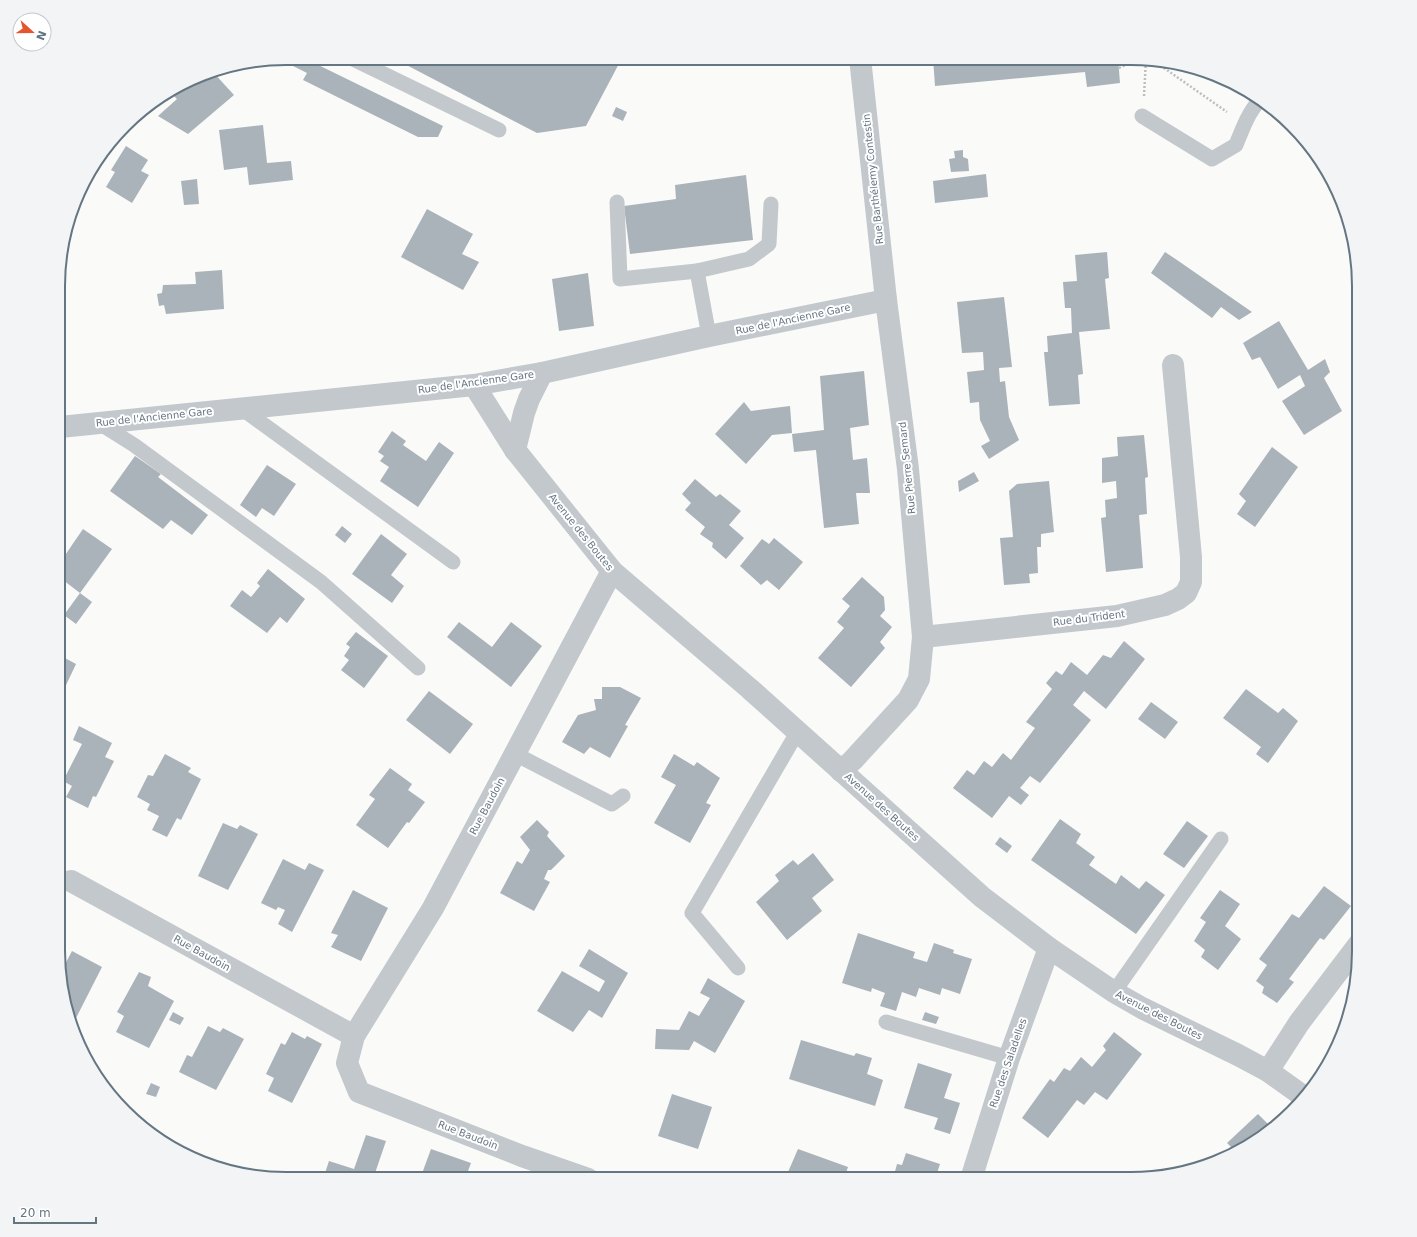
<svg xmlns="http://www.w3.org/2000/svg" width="1417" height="1237" font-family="'DejaVu Sans',sans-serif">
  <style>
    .building { fill: #aab3b9 }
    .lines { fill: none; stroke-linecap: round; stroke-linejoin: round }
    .path { stroke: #bbbfc2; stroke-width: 2.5; stroke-dasharray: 2 2; stroke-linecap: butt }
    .lane { stroke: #c3c8cc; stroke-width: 15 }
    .street { stroke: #c3c8cc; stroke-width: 22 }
    .labels { text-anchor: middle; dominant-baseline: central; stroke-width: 4; stroke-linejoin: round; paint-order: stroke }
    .street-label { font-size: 10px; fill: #657683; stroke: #fff }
    .rim { fill: none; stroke: #657683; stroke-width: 2 }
  </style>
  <rect width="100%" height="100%" fill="#fafaf8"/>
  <g class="building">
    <path d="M285 58H304L443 126 438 137H418L303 80 307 73 283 61Z"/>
    <path d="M393 58H622L586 126 537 133Z"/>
    <path d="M933 58H1118L1120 83 1087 87 1085 72 935 86Z"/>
    <path d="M212 71 234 95 188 134 158 116 177 99 172 94Z"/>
    <path d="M616 107 627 112 623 121 612 116Z"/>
    <path d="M263 125 267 163 291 161 293 180 249 185 247 167 224 170 219 130Z"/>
    <path d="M126 146 148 160 141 171 149 175 132 203 106 187 115 172 111 170Z"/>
    <path d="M963 150V157L968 159 969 171 951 172 949 159 955 158 954 151Z"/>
    <path d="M986 174 988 197 935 203 933 181Z"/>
    <path d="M746 175 753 240 630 254 624 206 676 199 675 185Z"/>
    <path d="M197 179 199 204 184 205 181 181Z"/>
    <path d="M427 209 473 234 462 254 479 262 463 290 401 257Z"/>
    <path d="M1107 252 1109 278 1105 279 1110 329 1079 332 1083 374 1078 375 1080 404 1049 406 1044 352H1048L1047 336 1072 333 1071 308H1065L1063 282 1077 281 1075 255Z"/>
    <path d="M1165 252 1177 260 1252 312 1239 320 1221 307 1212 318 1151 273Z"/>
    <path d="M222 270 224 309 166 314 164 305 159 306 157 294 162 293 163 285 196 284 195 272Z"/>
    <path d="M588 273 594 326 559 331 552 279Z"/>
    <path d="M1004 297 1012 367 999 368 1000 382 1005 381 1009 417 1019 440 989 459 981 446 990 441 980 420 979 402 970 403 967 372 984 370 983 352 962 353 957 302Z"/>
    <path d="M1279 321 1308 370 1325 359 1330 372 1324 378 1342 411 1304 435 1282 401 1305 386 1300 375 1278 389 1260 357 1252 360 1243 343Z"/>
    <path d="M864 371 869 425 850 428 853 460 867 458 870 493H856L859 524 824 528 816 450 794 452 792 434 824 430 820 376Z"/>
    <path d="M744 402 751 411 790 406 792 433 772 435 746 464 715 434Z"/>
    <path d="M392 431 406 441 403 445 426 461 439 442 454 453 418 507 380 481 389 467 380 461 384 456 378 452Z"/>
    <path d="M1144 435 1148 477 1145 478 1147 514 1139 515 1143 568 1106 572 1101 518 1106 517 1105 500 1117 498 1116 481 1102 483V458L1118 456 1117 437Z"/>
    <path d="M1272 447 1298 467 1255 527 1237 514 1246 501 1239 494Z"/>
    <path d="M135 456 161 474 158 477 208 515 192 535 171 520 163 529 110 491Z"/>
    <path d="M267 465 296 484 274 516 262 508 256 517 240 505Z"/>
    <path d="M974 472 979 481 959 492 958 481Z"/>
    <path d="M695 479 716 497 720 494 741 511 729 525 744 538 726 559 712 547 713 543 700 534 705 527 685 510 691 503 682 494Z"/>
    <path d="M1049 481 1054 532 1041 534V547H1037L1038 573 1029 574 1030 583 1004 585 1000 538 1013 537 1009 491 1017 484Z"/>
    <path d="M342 526 352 534 345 543 335 535Z"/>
    <path d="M83 529 112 549 80 593 59 577V564Z"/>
    <path d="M381 534 407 554 391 575 404 586 392 603 352 574Z"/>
    <path d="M774 538 803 562 779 590 767 580 761 585 740 566 762 539 769 544Z"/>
    <path d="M268 569 305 599 287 623 280 617 267 633 230 606 242 590 251 597 260 586 257 583Z"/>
    <path d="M862 577 884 597 885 610 880 616 892 627 880 642 885 648 851 687 818 658 844 628 837 622 850 606 842 599Z"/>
    <path d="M80 593 92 602 76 624 64 615Z"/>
    <path d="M459 622 492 647 511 622 542 646 511 687 447 637Z"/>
    <path d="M356 632 388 656 364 688 341 670 349 660 344 656 350 647 346 644Z"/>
    <path d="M1124 641 1145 659 1106 709 1084 691 1073 705 1091 720 1040 783 1030 776 1020 788 1029 795 1021 805 1009 796 992 818 953 788 967 770 974 775 984 761 992 767 1003 753 1011 760 1035 728 1026 722 1052 689 1046 683 1056 671 1062 675 1071 662 1087 675 1103 655 1111 658Z"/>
    <path d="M59 648 66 651 63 657 76 664 59 700Z"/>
    <path d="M602 687H620L641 698 625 725 628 726 610 758 590 747 584 754 562 742 578 715 596 710 594 699H602Z"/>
    <path d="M1246 689 1278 713 1283 708 1298 721 1268 763 1256 754 1261 747 1223 718Z"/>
    <path d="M429 691 473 724 450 754 406 720Z"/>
    <path d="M1151 702 1178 722 1165 739 1138 719Z"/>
    <path d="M79 726 112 743 105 757 114 761 96 797 93 796 88 808 66 797 72 786 63 781 82 744 73 740Z"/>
    <path d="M165 754 191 768 188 772 201 779 181 820 177 818 167 837 152 830 159 816 147 810 150 804 137 797 148 775 153 776Z"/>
    <path d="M674 754 694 766 697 762 720 778 706 803 711 805 690 843 654 823 676 785 661 777Z"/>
    <path d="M390 768 412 784 408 790 425 802 409 823 407 822 388 848 356 825 375 799 369 795Z"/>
    <path d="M1060 819 1081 834 1076 843 1095 857 1089 865 1116 884 1121 875 1139 889 1146 881 1165 895 1136 934 1031 860Z"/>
    <path d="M537 820 549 832 547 836 565 856 551 870H548L544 879 550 882 534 911 500 893 517 861 522 864 530 850 520 837Z"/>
    <path d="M1187 821 1208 836 1184 868 1163 854Z"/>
    <path d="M223 823 237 829 240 825 258 834 228 890 198 876Z"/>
    <path d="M1000 837 1012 846 1007 853 995 844Z"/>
    <path d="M813 853 834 880 812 898 822 911 787 940 756 902 779 881 775 875 793 860 798 865Z"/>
    <path d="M283 859 305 870 309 863 324 870 292 932 278 924 285 910 278 907 276 910 261 903Z"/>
    <path d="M1324 886 1351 906 1324 940 1320 938 1289 979 1294 982 1277 1003 1262 993 1264 987 1256 981 1267 965 1259 959 1292 914 1299 918Z"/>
    <path d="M353 890 388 908 361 961 331 947 338 935 331 933Z"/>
    <path d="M1220 890 1240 904 1225 926 1241 939 1218 970 1201 957 1205 950 1194 941 1206 922 1200 918Z"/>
    <path d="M858 933 915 952 913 958 927 962 934 943 954 950 953 953 972 959 960 994 942 988 940 995 919 988 916 997 902 992 896 1011 880 1006 885 993 872 988 871 992 842 983Z"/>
    <path d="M589 949 628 973 602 1018 589 1010 573 1032 537 1011 562 971 599 992 605 981 579 966Z"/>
    <path d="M72 951 102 967 75 1020 71 1018 60 974Z"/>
    <path d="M139 972 151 977 148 986 174 1001 149 1048 116 1032 124 1016 117 1012Z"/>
    <path d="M708 978 745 1001 715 1053 694 1041 689 1050 655 1049 656 1029 679 1030 689 1011 699 1016 710 998 700 993Z"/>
    <path d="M173 1012 184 1018 180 1025 169 1020Z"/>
    <path d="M925 1012 939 1017 936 1024 922 1020Z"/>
    <path d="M208 1026 220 1032 223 1028 244 1039 216 1090 179 1072 187 1055 192 1057Z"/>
    <path d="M292 1032 305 1039 307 1036 322 1044 292 1103 268 1091 274 1078 266 1074 281 1043 285 1045Z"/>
    <path d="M1114 1032 1142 1054 1107 1100 1095 1092 1084 1105 1077 1100 1048 1138 1022 1118 1050 1079 1054 1082 1064 1068 1070 1071 1081 1057 1092 1067 1106 1050 1103 1046Z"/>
    <path d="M801 1040 854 1056 856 1053 872 1058 867 1074 883 1080 875 1106 789 1079Z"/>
    <path d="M918 1063 952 1074 944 1098 960 1103 950 1134 934 1129 938 1118 904 1108Z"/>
    <path d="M151 1083 160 1087 156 1097 146 1094Z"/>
    <path d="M672 1094 712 1107 698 1149 658 1136Z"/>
    <path d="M1258 1114 1271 1127 1236 1152 1227 1143Z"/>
    <path d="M366 1135 386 1141 373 1179H323L329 1161 354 1169Z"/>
    <path d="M431 1149 471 1163 465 1179H420Z"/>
    <path d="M798 1149 848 1167 844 1179H785Z"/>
    <path d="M906 1153 940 1164 935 1179H893L897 1164 902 1165Z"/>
    <path d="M1016 1174 1028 1178V1179H1014Z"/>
  </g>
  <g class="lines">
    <g class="path">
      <path d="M1154 61 1227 112"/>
      <path d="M1119 68 1139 59"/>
      <path d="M1144 96 1146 59"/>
    </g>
    <g class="lane">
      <path d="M351 58 499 130"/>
      <path d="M1142 116 1212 159 1236 145C1242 130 1248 113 1259 101"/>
      <path d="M617 202 620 279 697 271"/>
      <path d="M709 336 697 271 749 259 769 244 771 204"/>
      <path d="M241 408 453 562"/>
      <path d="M99 423 134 445 321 582 418 668"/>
      <path d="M515 754 612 804 623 796"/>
      <path d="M738 968 692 913 798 731"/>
      <path d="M1114 992 1221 839"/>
      <path d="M886 1022 1009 1058"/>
    </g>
    <g class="street">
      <path d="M474 385 515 450 612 571 750 689 982 897 1049 948 1114 992 1142 1008 1238 1055 1268 1071 1303 1096"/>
      <path d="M60 427 474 385 542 373 709 336 886 300"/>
      <path d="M515 450 524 413 529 399 542 373"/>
      <path d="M923 637 1117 616 1165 605 1178 599 1186 593 1191 582V557L1173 365"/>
      <path d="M841 771 853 760 908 700 919 679 923 637 908 469 886 300 860 58"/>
      <path d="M71 881 354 1036"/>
      <path d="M1268 1071 1299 1023 1359 944"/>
      <path d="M588 1179 522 1156 359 1092 347 1063 354 1036 433 908 612 571"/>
      <path d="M971 1179 1009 1058 1049 948"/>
    </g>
  </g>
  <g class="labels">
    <g class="street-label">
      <text transform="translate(873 179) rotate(-96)">Rue Barthélemy Contestin</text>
      <text transform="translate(793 319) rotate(-12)">Rue de l'Ancienne Gare</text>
      <text transform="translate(476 382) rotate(-8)">Rue de l'Ancienne Gare</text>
      <text transform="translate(154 417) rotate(-6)">Rue de l'Ancienne Gare</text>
      <text transform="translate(907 468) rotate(-96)">Rue Pierre Semard</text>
      <text transform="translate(581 532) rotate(51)">Avenue des Boutes</text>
      <text transform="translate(1089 618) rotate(-7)">Rue du Trident</text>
      <text transform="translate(487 806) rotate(-62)">Rue Baudoin</text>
      <text transform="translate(882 807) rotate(42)">Avenue des Boutes</text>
      <text transform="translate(202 953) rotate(29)">Rue Baudoin</text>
      <text transform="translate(1159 1015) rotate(27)">Avenue des Boutes</text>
      <text transform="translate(1008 1063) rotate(-71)">Rue des Saladelles</text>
      <text transform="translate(468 1135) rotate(21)">Rue Baudoin</text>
    </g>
  </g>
  <path d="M0 0H1417V1237H0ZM286 65H1131A221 221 0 0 1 1352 286V951A221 221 0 0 1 1131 1172H286A221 221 0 0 1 65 951V286A221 221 0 0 1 286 65Z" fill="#f3f4f5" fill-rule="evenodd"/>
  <path class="rim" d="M286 65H1131A221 221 0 0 1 1352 286V951A221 221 0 0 1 1131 1172H286A221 221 0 0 1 65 951V286A221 221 0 0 1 286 65Z"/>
  <g transform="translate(32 32) rotate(111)"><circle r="19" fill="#ffffff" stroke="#c1c8cd"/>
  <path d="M0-3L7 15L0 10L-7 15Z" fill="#e4572e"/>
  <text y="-6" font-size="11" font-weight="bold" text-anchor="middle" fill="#657683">N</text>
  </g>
  <path d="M14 1217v6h82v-6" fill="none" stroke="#657683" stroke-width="2"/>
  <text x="20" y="1217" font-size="12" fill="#657683" stroke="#ffffff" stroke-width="3" paint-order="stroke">20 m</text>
</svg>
